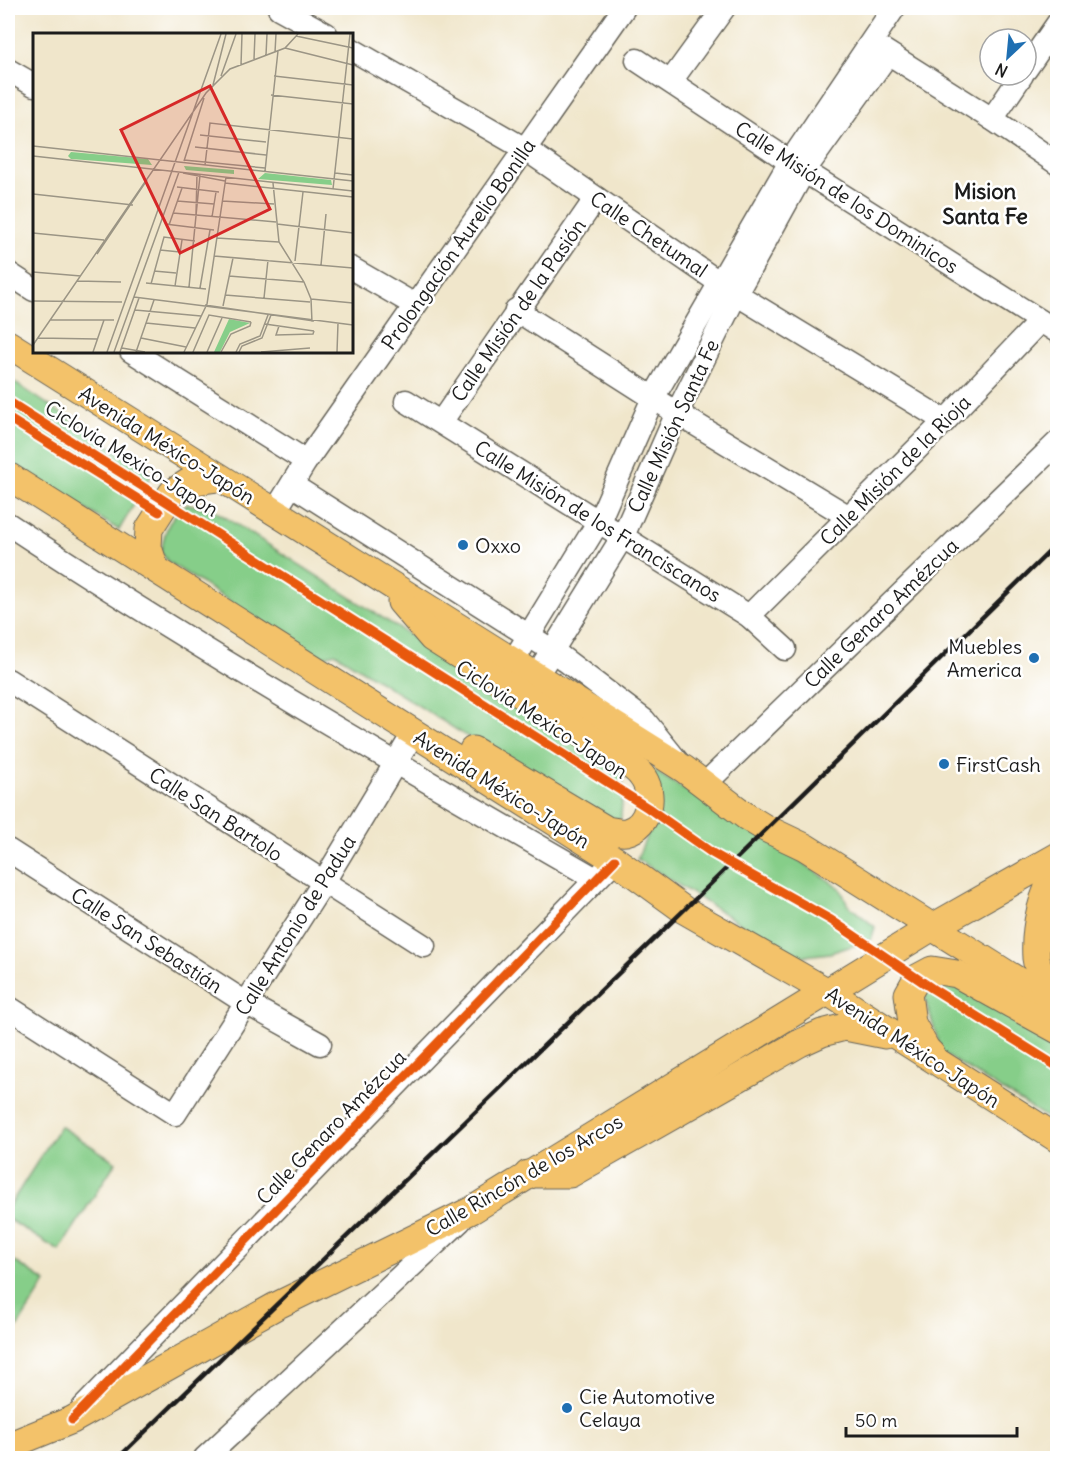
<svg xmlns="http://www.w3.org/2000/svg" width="1065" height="1466" font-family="Delius,sans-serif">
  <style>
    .green { fill: #86ce89; stroke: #517552; stroke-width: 1.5 }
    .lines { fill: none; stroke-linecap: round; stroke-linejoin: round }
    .minor-casing { stroke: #666359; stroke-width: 25 }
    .major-casing { stroke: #666359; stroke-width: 29 }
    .minor { stroke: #fff; stroke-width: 22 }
    .major { stroke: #f3c26a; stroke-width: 27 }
    .rail { stroke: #1c1c1c; stroke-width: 4.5 }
    .cycleway-casing { stroke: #fff; stroke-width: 13 }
    .cycleway { stroke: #e8590c; stroke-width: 9 }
    .poi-dot { fill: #1f6fb2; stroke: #fff; stroke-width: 2 }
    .labels { text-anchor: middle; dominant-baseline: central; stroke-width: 5; stroke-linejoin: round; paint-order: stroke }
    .street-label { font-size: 20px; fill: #1c1c1c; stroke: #fff }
    .poi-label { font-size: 20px; fill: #1c1c1c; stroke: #fff; text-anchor: start }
    .quarter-label { font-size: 22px; font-weight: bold; fill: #1c1c1c; stroke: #fff }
    .inset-road { fill: none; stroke: #9b9585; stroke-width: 1.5 }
    .view { fill: #d62828; fill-opacity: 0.15; stroke: #d62828; stroke-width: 3 }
    .inset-edge { fill: none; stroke: #1c1c1c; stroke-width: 3 }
  </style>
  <rect width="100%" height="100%" fill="#fff"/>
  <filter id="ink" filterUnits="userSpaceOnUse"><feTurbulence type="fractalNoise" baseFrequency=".0167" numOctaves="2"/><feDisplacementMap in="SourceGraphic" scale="12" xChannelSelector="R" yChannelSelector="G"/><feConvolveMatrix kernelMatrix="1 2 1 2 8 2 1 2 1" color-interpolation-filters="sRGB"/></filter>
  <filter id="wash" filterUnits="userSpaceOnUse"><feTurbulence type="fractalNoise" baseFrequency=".008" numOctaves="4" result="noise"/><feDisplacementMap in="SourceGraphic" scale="24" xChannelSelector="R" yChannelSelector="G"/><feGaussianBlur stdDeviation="1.35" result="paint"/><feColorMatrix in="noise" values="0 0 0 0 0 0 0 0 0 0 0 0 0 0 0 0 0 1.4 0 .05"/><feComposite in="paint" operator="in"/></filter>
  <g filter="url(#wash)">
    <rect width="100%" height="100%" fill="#f0e6cb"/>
    <g class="green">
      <path d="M8 378 152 474 119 530 8 461Z"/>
      <path d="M188 504 214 510 620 770 623 782 621 818 615 822 593 816 335 653 319 658 168 562 161 552C165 530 169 516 188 504Z"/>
      <path d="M651 769 782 849 840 888 848 905 875 927 871 940 830 953 797 957 782 950 637 859 648 833Z"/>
      <path d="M940 980 953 982 1057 1050V1124L942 1053 925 999 930 985Z"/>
      <path d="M60 1126 116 1162 59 1251 8 1219V1208Z"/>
      <path d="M8 1257 46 1282 8 1342Z"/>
    </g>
  </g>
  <g filter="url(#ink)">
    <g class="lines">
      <defs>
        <g id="minor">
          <path d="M279 8 326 34"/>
          <path d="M875 45 992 119 1058 164"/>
          <path d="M351 49 525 149 736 294 945 421"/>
          <path d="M637 60 804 171 1058 332"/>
          <path d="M1026 69 1058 23"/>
          <path d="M8 70 34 85"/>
          <path d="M671 81 724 8"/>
          <path d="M992 119 1022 75"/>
          <path d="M351 268 415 305"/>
          <path d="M8 273 34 290"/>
          <path d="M516 310 677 413 849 517"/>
          <path d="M131 351 306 461"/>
          <path d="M406 401 749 616 785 649"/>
          <path d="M441 422 596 198"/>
          <path d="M292 485 553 651 644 720 677 761"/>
          <path d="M274 513 306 461 624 8"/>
          <path d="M8 524C199 650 398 765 596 879"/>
          <path d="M749 616 945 421 1040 321"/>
          <path d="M512 663 599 521 653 398 790 162 894 8"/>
          <path d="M536 677 623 536 677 413 736 294 804 171 888 54"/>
          <path d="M8 680 424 946"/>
          <path d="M705 784 1058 442"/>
          <path d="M8 850 246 1003 320 1044"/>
          <path d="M8 1007 175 1114 323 883 413 734"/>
          <path d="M83 1408 615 860"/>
          <path d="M205 1458 460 1221"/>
        </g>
        <g id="major">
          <path d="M8 344 684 769 747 817 765 828 805 847 1058 1006"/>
          <path d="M8 476 615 860 684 910 828 992 1058 1139"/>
          <path d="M155 568 148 547 149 529 172 493 189 482 218 478"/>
          <path d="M401 602 432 638 620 757C626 763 636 768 641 775 656 793 650 826 626 832 621 833 613 831 607 830L473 750"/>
          <path d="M1047 999C1044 986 1038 972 1036 958 1034 927 1042 894 1058 868"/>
          <path d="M931 1054 926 1049 912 1023 908 994 917 978 932 970 957 974 1058 1030"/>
          <path d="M528 1174H570L800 1043 822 1033 845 1027 885 1035"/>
          <path d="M8 1446 72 1420 276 1306 472 1210 931 928 1058 856"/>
        </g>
      </defs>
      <use href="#minor" class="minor-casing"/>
      <use href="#major" class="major-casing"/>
      <use href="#minor" class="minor"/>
      <use href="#major" class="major"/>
      <path class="rail" d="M118 1458 684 910 1058 543"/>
      <defs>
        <g id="cycleway">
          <path d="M8 401 648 808 712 853 831 920 933 989 1058 1067"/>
          <path d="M8 418 159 512"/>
          <path d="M72 1420 615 860"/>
        </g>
      </defs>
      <use href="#cycleway" class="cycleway-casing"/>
      <use href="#cycleway" class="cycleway"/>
    </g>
  </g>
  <g class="poi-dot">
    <circle cx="463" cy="545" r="6"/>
    <circle cx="1034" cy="658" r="6"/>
    <circle cx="944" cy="764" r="6"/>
    <circle cx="567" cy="1408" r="6"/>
  </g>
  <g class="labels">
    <g class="street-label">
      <text transform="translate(847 197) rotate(33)">Calle Misión de los Dominicos</text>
      <text transform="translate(649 234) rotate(34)">Calle Chetumal</text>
      <text transform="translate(458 244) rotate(-55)">Prolongación Aurelio Bonilla</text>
      <text transform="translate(518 310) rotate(-55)">Calle Misión de la Pasión</text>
      <text transform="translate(673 426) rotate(-65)">Calle Misión Santa Fe</text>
      <text transform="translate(167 445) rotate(32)">Avenida México-Japón</text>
      <text transform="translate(132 458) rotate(32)">Ciclovia Mexico-Japon</text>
      <text transform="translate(895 470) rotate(-45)">Calle Misión de la Rioja</text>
      <text transform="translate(598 521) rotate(32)">Calle Misión de los Franciscanos</text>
      <text transform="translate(881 613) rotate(-44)">Calle Genaro Amézcua</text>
      <text transform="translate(542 719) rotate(33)">Ciclovia Mexico-Japon</text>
      <text transform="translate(502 789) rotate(32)">Avenida México-Japón</text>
      <text transform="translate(216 814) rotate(33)">Calle San Bartolo</text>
      <text transform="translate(295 925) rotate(-58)">Calle Antonio de Padua</text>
      <text transform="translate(147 940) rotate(33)">Calle San Sebastián</text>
      <text transform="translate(913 1047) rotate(33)">Avenida México-Japón</text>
      <text transform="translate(331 1127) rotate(-46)">Calle Genaro Amézcua</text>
      <text transform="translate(524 1175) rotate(-30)">Calle Rincón de los Arcos</text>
    </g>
    <g class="poi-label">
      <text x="475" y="545">Oxxo</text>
      <text x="1022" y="646" text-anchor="end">Muebles<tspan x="1022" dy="23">America</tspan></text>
      <text x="956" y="764">FirstCash</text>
      <text x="579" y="1396">Cie Automotive<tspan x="579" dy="23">Celaya</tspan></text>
    </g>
    <g class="quarter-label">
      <text x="985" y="191">Mision<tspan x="985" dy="25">Santa Fe</tspan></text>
    </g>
  </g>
  <g transform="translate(33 33)">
    <rect width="320" height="320" fill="#f0e6cb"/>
    <path d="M38 119 115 126 119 132 38 126 35 123ZM151 133 201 137V141L153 137ZM232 140 298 147 299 152 225 146ZM196 286 217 290 197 299 187 319H181Z" fill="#86ce89"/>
    <path class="inset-road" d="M263 3 320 15M252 15 320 32M242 19 243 1M233 22 234 1M221 26 222 1M208 32 209 1M188 43 203 1M241 43 320 52M180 52 193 1M238 62 320 71M167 102 233 109M0 113 320 148M162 114 233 122M0 123 320 158M151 127 232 135M151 128 171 65M172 132 177 90 320 106M232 138 245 18M150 140 192 148M302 140 320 142M192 150 320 164M240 150 246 209 271 249 278 266 279 289M144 154 186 159M300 156 317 1M0 161 100 172M144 168 181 171M189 168 241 171M140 180 243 189M163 181 164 141M179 184 183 159M132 191 181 197M244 191 320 200M136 192 149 155M0 200 71 207M184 205 246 209M127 217 147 219M64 221 114 147M181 223 320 235M262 228 270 159M288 232 293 181M121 238 143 240M0 239 48 243M196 243 271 249M44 248 88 249M113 250 173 256M118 251 131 204 162 208M142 253 149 207M156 254 167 142M167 255 177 197M192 262 277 269M101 264 320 292M231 265 235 227M278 266 320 270M0 268 89 269M172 272 281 288M190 273 200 225M102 277 168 283M17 287H81M113 290 162 295M232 291 281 298M246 293 243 302 280 301 281 298M5 305 64 306M108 305 153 314M0 312 173 60 197 36 252 15 265 1M89 315 112 319M60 319 71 287M74 319 188 1M81 319 146 139M87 319 106 265M103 319 121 267M151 319 174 271 193 144M160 319 176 282 218 289M174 319 189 285M188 319 198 301 217 293 218 289M203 319 207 311 227 303 235 282M206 319 209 313 229 305 238 282M228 319 277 315M304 319 305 290"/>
    <path class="view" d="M177 53 237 176 147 220 88 97Z"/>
    <rect width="320" height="320" class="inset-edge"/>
  </g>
  <rect width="1065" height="1466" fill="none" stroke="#fff" stroke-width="30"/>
  <g transform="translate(1008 57) rotate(206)"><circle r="28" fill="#ffffff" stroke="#a4a4a4" stroke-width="1.5"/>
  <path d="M0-4.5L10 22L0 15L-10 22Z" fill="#1f6fb2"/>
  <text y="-9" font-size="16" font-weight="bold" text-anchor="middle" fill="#1c1c1c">N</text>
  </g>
  <path d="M846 1427v9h171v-9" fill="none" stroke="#1c1c1c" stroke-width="3"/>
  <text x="855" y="1427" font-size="18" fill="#1c1c1c" stroke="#ffffff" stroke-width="4.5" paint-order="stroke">50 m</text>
</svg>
